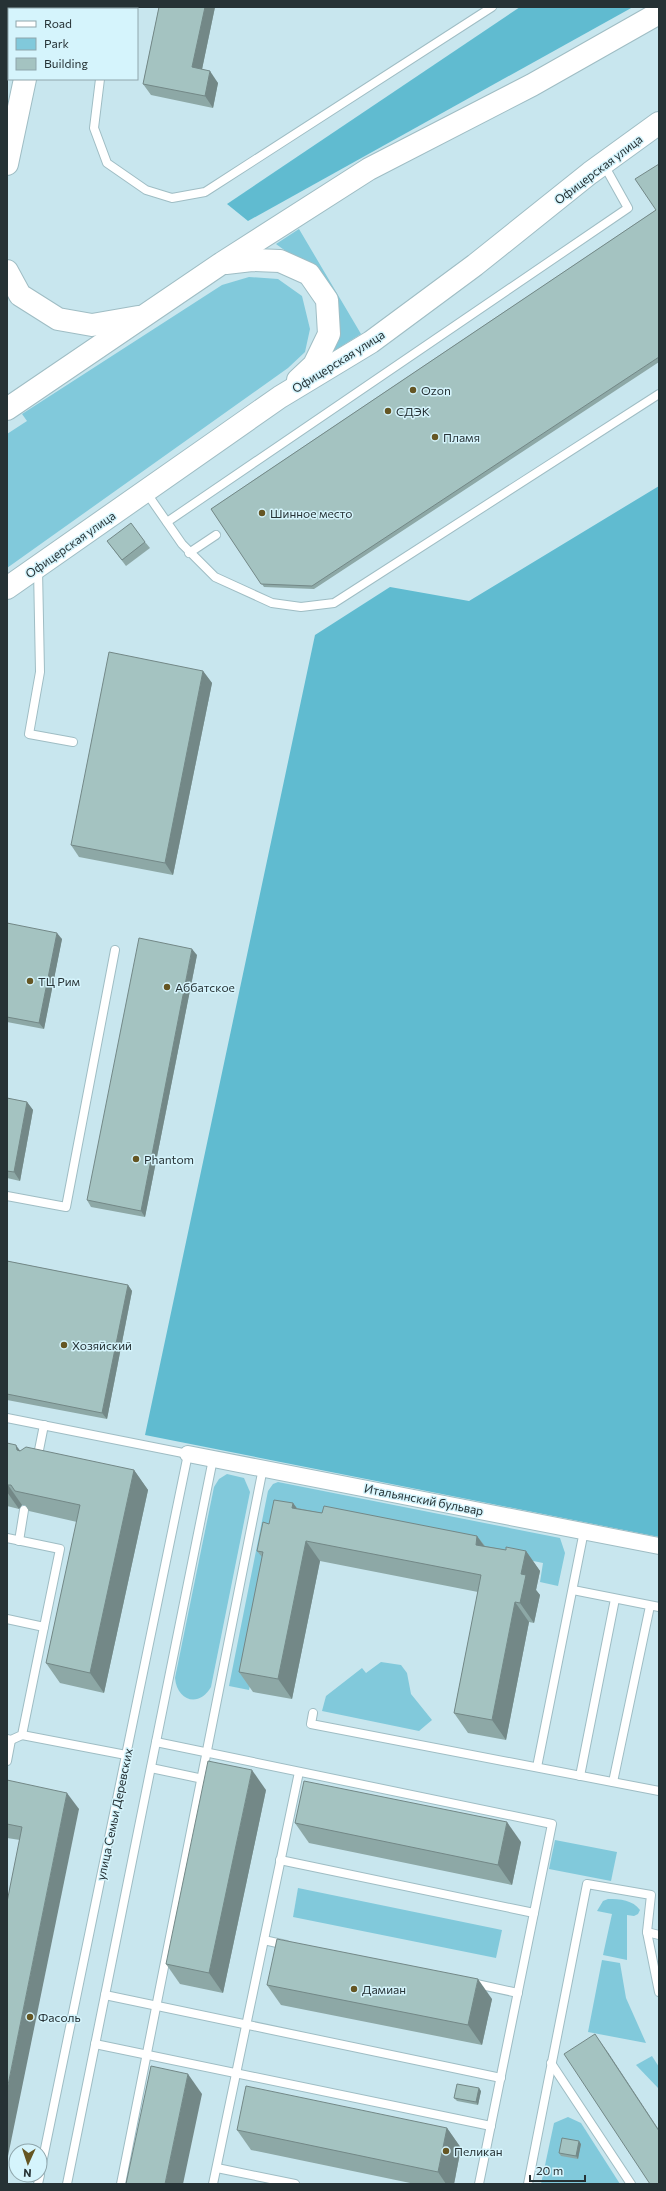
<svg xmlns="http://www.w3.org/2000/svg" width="666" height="2191" font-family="Commissioner,sans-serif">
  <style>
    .green { fill: #81c9db }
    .forest { fill: #60bbd0 }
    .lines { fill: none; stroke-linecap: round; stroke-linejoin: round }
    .service-casing { stroke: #9fbdc4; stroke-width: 10 }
    .minor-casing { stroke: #9fbdc4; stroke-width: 18 }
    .secondary-casing { stroke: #9fbdc4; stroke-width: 24 }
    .service { stroke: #fff; stroke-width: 8 }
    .minor { stroke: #fff; stroke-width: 16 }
    .secondary { stroke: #fff; stroke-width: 22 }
    .wall { fill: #8da8a6 }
    .shaded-wall { fill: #738887 }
    .building { fill: #a4c3c1; stroke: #738887 }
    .poi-dot { fill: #655623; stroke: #d5f4fc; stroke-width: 1.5 }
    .labels { text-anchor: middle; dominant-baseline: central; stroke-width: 3; stroke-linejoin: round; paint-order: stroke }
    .street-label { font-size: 12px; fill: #263235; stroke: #d5f4fc }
    .poi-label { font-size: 12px; fill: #263235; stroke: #d5f4fc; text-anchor: start }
  </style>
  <rect width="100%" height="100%" fill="#c8e6ee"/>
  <g class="green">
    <path d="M299 229 361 334 332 352 335 329 298 260 276 244Z"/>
    <path d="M249 277 278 279 302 296 310 329 305 352 288 368 7 568V434L27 421 22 414 222 285Z"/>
    <path d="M227 1474 244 1478 250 1492 211 1687C199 1708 177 1701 175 1678L214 1487 219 1479Z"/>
    <path d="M278 1482 560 1538 565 1553 558 1586 540 1582 543 1563 287 1510 249 1690 229 1686 268 1491 273 1484Z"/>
    <path d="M381 1662 401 1665 407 1673 411 1694 432 1720 419 1731 322 1711 326 1696 362 1668 366 1673Z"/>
    <path d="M555 1840 617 1852 611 1881 549 1869Z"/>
    <path d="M298 1888 502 1930 496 1958 293 1917Z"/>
    <path d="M608 1899C620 1899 633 1900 640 1910L638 1914 634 1916 627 1915V1960L603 1955 612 1914 597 1911 603 1901Z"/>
    <path d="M602 1960 620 1963 626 1998 646 2043 588 2032Z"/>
    <path d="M652 2056 659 2067V2089L636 2065Z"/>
    <path d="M568 2117 581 2123 620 2184H541L554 2123Z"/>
  </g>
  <g class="forest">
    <path d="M520 7H633L248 221 227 204Z"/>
    <path d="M659 486V1537L145 1435 315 635 390 587 469 601Z"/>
  </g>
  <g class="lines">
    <defs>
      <g id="service">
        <path d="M110 9 111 7"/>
        <path d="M100 79 94 128 107 163 146 190 172 198 205 192 492 7"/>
        <path d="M146 492 182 544 215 577 272 603 301 607 334 603 659 394"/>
        <path d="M167 522 628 208 604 165"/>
        <path d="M189 553 216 535"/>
        <path d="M38 569 40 672 29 734 73 742"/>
        <path d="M7 1196 66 1207 115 950"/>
        <path d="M7 1418 188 1454 40 2173"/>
        <path d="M37 1460 44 1425"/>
        <path d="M7 1538 60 1549 44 1627 7 1619"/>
        <path d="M19 1541 24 1510"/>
        <path d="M573 1590 659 1607"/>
        <path d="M313 1713 311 1724 659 1791"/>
        <path d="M22 1735 126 1755"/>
        <path d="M7 1739 11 1740 22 1735 44 1627"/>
        <path d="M156 1742 552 1824 479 2184"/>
        <path d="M7 1761 11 1740"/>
        <path d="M537 1767 584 1531"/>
        <path d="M151 1768 203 1779"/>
        <path d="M580 1776 615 1599"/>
        <path d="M613 1782 650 1606"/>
        <path d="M280 1860 534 1913"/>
        <path d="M647 1932 659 1935"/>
        <path d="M264 1940 286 1945"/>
        <path d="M472 1983 518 1993"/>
        <path d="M105 1995 501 2078"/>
        <path d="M95 2044 491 2126"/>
        <path d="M551 2063 631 2184"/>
        <path d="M217 2168 295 2184"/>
        <path d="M38 2184 40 2175"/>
        <path d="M67 2184 213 1459"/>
        <path d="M121 2184 263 1468"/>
        <path d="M213 2184 299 1772"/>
        <path d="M528 2184 587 1884 651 1895 647 1932 659 1992"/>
      </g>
      <g id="minor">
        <path d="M7 34 9 32"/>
        <path d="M188 1454 659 1546"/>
      </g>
      <g id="secondary">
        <path d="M40 9V7"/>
        <path d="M7 164 25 79"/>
        <path d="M226 263 252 260 280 261 309 274 327 300 329 334 314 365 298 380"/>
        <path d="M7 271 20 295 58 319 92 325 138 317"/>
        <path d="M7 409 222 263 369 169 532 85 659 13"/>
        <path d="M7 588 280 397 371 342 475 265 590 173 659 123"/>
      </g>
    </defs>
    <use href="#service" class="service-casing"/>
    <use href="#minor" class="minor-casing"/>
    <use href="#secondary" class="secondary-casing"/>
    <use href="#service" class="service"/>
    <use href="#minor" class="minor"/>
    <use href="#secondary" class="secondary"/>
  </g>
  <g class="wall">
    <path d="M159 7H215L202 69 218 83 213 108 151 95 143 84Z"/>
    <path d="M659 164V362L314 589 264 587 211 509 656 210Z"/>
    <path d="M107 541 145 542 150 548 126 566Z"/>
    <path d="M203 671 212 683 173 875 79 857 71 845Z"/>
    <path d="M7 923 62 939 44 1029 7 1022Z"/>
    <path d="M197 955 145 1217 91 1207 87 1200Z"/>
    <path d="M7 1098 27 1102 33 1110 20 1181 7 1178Z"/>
    <path d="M7 1261 128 1285 132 1291 107 1419 7 1400Z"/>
    <path d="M7 1443 20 1451 134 1470 148 1490 104 1693 60 1683 46 1663 77 1522 29 1511 25 1505H22L19 1509 7 1506Z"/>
    <path d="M293 1503 297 1508 322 1513 477 1536 485 1546 506 1550 526 1551 540 1571 536 1590 540 1595 534 1623 529 1622 506 1740 468 1733 454 1713 478 1592 320 1561 292 1699 253 1692 239 1672 262 1557 257 1551Z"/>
    <path d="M7 1780 79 1809 20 1840 7 1838Z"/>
    <path d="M266 1790 223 1993 180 1984 166 1964Z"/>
    <path d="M295 1823 521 1842 512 1885 309 1843Z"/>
    <path d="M267 1985 492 1999 482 2045 281 2005Z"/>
    <path d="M481 2091 478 2105 457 2101 454 2098Z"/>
    <path d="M447 2128 461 2148 454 2184H415L251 2150 237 2130Z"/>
    <path d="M581 2144 578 2159 561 2156 559 2153Z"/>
  </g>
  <g class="shaded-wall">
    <path d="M205 7H215L200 79 192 67Z"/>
    <path d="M210 71 218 83 213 108 205 96Z"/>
    <path d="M203 671 212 683 173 875 165 863Z"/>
    <path d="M57 933 62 939 44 1029 39 1023Z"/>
    <path d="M192 949 197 955 145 1217 141 1211Z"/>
    <path d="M27 1102 33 1110 20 1181 14 1172Z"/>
    <path d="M128 1285 132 1291 107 1419 102 1413Z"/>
    <path d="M16 1445 30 1465 17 1450Z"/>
    <path d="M134 1470 148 1490 104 1693 90 1673Z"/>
    <path d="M8 1485 22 1505 19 1509 7 1492V1486Z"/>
    <path d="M293 1503 307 1523 292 1508Z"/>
    <path d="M477 1536 491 1556 476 1545Z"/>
    <path d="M306 1541 320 1561 292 1699 278 1679Z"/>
    <path d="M526 1551 540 1571 536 1590 540 1595 534 1623 520 1603 521 1574Z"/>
    <path d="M515 1602 529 1622 506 1740 492 1720Z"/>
    <path d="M252 1770 266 1790 223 1993 209 1973Z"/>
    <path d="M67 1793 79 1809 7 2161V2090Z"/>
    <path d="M507 1822 521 1842 512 1885 498 1865Z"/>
    <path d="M478 1979 492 1999 482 2045 468 2025Z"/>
    <path d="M595 2034 609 2054 659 2130V2131Z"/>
    <path d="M188 2074 202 2094 183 2184H165Z"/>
    <path d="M479 2088 481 2091 478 2105 476 2102Z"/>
    <path d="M447 2128 461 2148 454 2184H446L438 2172Z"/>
    <path d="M579 2141 581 2144 578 2159 576 2156Z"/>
  </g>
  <g class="building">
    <path d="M159 7H205L192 67 210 71 205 96 143 84Z"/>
    <path d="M659 164V357L312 586 261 584 211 509 656 210 635 179Z"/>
    <path d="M131 523 145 542 122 560 107 541Z"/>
    <path d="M109 652 203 671 165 863 71 845Z"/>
    <path d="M7 923 57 933 39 1023 7 1017Z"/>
    <path d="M139 938 192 949 141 1211 87 1200Z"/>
    <path d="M7 1098 27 1102 14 1172 7 1171Z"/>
    <path d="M7 1261 128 1285 102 1413 7 1394Z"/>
    <path d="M7 1443 16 1445 17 1450 20 1451 26 1447 134 1470 90 1673 46 1663 80 1505 15 1491 11 1485H8L7 1486Z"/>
    <path d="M274 1500 293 1503 292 1508 322 1513 324 1506 477 1536 476 1545 506 1550V1547L526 1551 521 1574 526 1575 520 1603 515 1602 492 1720 454 1713 481 1575 306 1541 278 1679 239 1672 263 1552 257 1551 263 1522 269 1524Z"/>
    <path d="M208 1761 252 1770 209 1973 166 1964Z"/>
    <path d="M7 1780 67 1793 7 2090V1902L22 1827 7 1824Z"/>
    <path d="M304 1781 507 1822 498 1865 295 1823Z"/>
    <path d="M277 1939 478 1979 468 2025 267 1985Z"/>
    <path d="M595 2034 659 2131V2184H650L564 2054Z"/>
    <path d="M151 2066 188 2074 165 2184H126Z"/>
    <path d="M457 2084 479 2088 476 2102 454 2098Z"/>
    <path d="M246 2086 447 2128 438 2172 237 2130Z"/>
    <path d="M562 2138 579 2141 576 2156 559 2153Z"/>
  </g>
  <g class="poi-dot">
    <circle cx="413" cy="390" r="4"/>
    <circle cx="388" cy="411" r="4"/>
    <circle cx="435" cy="437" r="4"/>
    <circle cx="262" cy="513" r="4"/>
    <circle cx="30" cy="981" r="4"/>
    <circle cx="167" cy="987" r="4"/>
    <circle cx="136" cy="1159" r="4"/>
    <circle cx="64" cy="1345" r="4"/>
    <circle cx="354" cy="1989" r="4"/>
    <circle cx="30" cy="2017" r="4"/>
    <circle cx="446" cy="2151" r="4"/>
  </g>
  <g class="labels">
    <g class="street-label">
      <text transform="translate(598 169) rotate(-37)">Офицерская улица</text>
      <text transform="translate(338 361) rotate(-32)">Офицерская улица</text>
      <text transform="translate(70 544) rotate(-35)">Офицерская улица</text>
      <text transform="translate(424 1499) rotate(11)">Итальянский бульвар</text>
      <text transform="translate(114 1814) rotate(-78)">улица Семьи Деревских</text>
    </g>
    <g class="poi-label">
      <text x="421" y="390">Ozon</text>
      <text x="396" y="411">СДЭК</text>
      <text x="443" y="437">Пламя</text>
      <text x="270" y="513">Шинное место</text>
      <text x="38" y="981">ТЦ Рим</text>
      <text x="175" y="987">Аббатское</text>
      <text x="144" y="1159">Phantom</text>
      <text x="72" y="1345">Хозяйский</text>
      <text x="362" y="1989">Дамиан</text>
      <text x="38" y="2017">Фасоль</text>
      <text x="454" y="2151">Пеликан</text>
    </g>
  </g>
  <rect width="666" height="2191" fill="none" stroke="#263235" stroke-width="16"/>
  <rect x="8" y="8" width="130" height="72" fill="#d5f4fc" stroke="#8fa6ac"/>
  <rect x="16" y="21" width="20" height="6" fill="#ffffff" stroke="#8fa6ac"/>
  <text x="44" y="28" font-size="12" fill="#263235">Road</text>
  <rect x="16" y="38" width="20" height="12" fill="#81c9db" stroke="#8fa6ac"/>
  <text x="44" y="48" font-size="12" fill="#263235">Park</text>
  <rect x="16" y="58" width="20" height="12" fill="#a4c3c1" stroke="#8fa6ac"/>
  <text x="44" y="68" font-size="12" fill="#263235">Building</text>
  <g transform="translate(28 2163) rotate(183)"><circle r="19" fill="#d5f4fc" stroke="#8fa6ac"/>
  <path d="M0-3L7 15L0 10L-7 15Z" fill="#655623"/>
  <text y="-6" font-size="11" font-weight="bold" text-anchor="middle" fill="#263235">N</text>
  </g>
  <path d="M530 2175v6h55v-6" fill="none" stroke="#263235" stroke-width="2"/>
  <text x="536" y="2175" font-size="12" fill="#263235" stroke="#d5f4fc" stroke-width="3" paint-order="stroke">20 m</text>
</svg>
